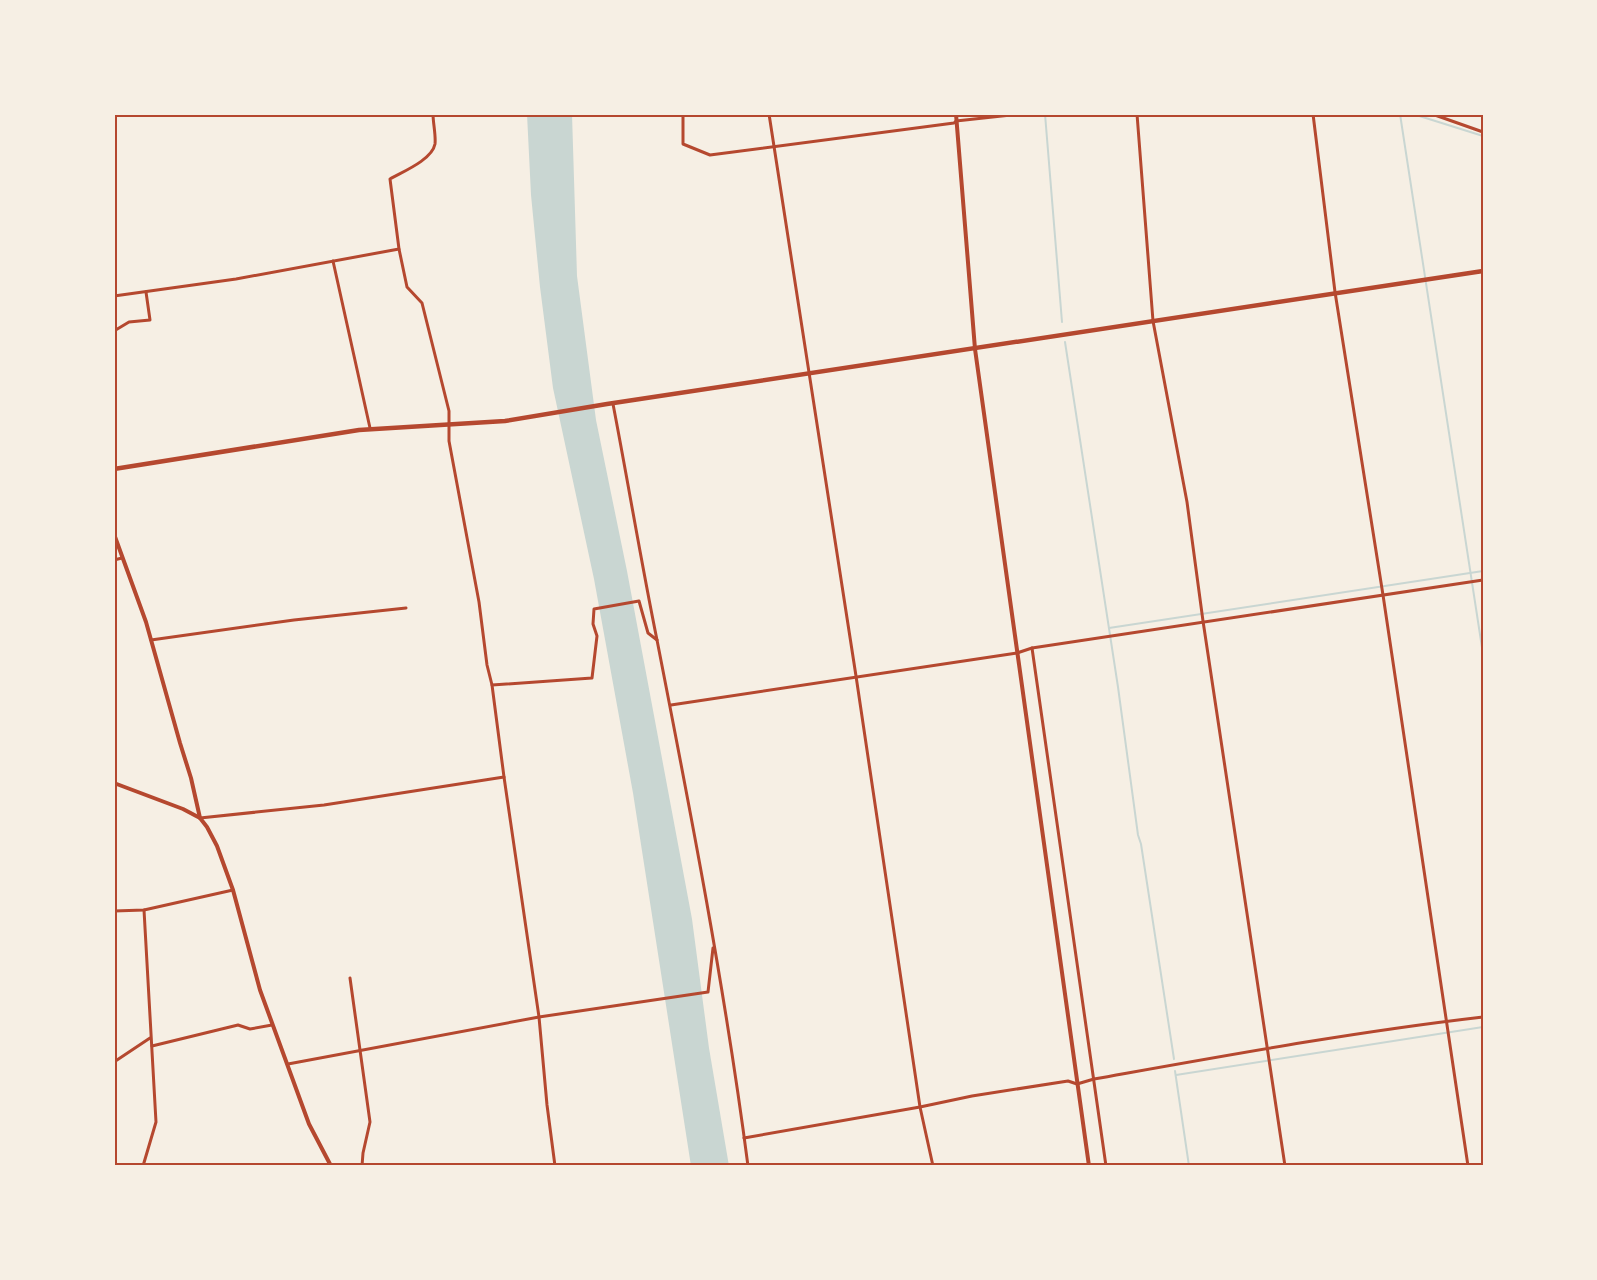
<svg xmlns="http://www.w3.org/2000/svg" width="1597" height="1280" font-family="'Alegreya Sans',sans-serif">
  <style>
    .water { fill: #c9d6d2 }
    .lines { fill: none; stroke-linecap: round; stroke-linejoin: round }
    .stream { stroke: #c9d6d2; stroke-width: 2 }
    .minor { stroke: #b5482f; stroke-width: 3 }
    .tertiary { stroke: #b5482f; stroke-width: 4 }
    .secondary { stroke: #b5482f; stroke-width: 4 }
    .trunk { stroke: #b5482f; stroke-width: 4.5 }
    .neatline { fill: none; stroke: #b5482f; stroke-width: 2 }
  </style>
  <rect width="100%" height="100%" fill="#f6efe4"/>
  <path class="water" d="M527 114H572L577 276 596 420 627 571 692 919 709 1048 729 1166H691L633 793 594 579 553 388 540 287 531 195Z"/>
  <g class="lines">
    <g class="stream">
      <path d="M1045 114 1062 322"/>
      <path d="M1400 114 1483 654"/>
      <path d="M1413 114 1483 136"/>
      <path d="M1065 342 1118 687 1138 835 1141 844 1174 1059"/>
      <path d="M1109 628 1483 571"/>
      <path d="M1175 1071 1189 1166"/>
      <path d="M1176 1075 1483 1027"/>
    </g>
    <g class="minor">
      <path d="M433 114C433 123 436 135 435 144 432 160 402 172 390 179L399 249 407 287 422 303 449 411V441L479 602 487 665 492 685 504 777 539 1017 547 1105 555 1166"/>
      <path d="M683 114V144L710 155 954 123 956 121 1020 114"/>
      <path d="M769 114 856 676 920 1107 933 1166"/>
      <path d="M1137 114 1153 321 1187 502 1203 621 1285 1166"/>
      <path d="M1313 114 1335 292 1383 595 1468 1166"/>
      <path d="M1432 114 1483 132"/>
      <path d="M333 261 370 428"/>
      <path d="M114 296 236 279 399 249"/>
      <path d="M114 331 129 322 150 320 146 292"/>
      <path d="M613 404C628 482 641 561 657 640 691 814 725 989 748 1166"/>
      <path d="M114 560 122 558"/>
      <path d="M151 640 294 620 406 608"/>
      <path d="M1032 648 1106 1166"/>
      <path d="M492 685 592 678 597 636 593 624 594 609 639 601 648 633 657 640"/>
      <path d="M671 705 1017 653 1032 648 1483 580"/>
      <path d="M200 818 324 805 504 777"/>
      <path d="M114 911 144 910 233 890"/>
      <path d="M350 978 370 1122 363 1153 362 1166"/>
      <path d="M152 1046 238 1025 250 1029 272 1025"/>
      <path d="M114 1062 150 1038"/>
      <path d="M288 1064 539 1017 708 992 713 948"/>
      <path d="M744 1138 920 1107 972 1096 1068 1081 1077 1084 1094 1079C1223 1056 1353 1032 1483 1017"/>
      <path d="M143 1166 156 1122 144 910"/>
    </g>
    <g class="tertiary">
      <path d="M956 114 975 349 1089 1166"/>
      <path d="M114 783 183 809 200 818"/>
    </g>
    <path class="secondary" d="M114 534 146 622 180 743 191 778 200 818 207 827 217 846 233 890 260 990 309 1124 331 1166"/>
    <path class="trunk" d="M114 469 359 430 505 421 607 404 1483 271"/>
  </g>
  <rect width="1597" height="1280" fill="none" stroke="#f6efe4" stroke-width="231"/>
  <rect x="116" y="116" width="1366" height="1048" class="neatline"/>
</svg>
